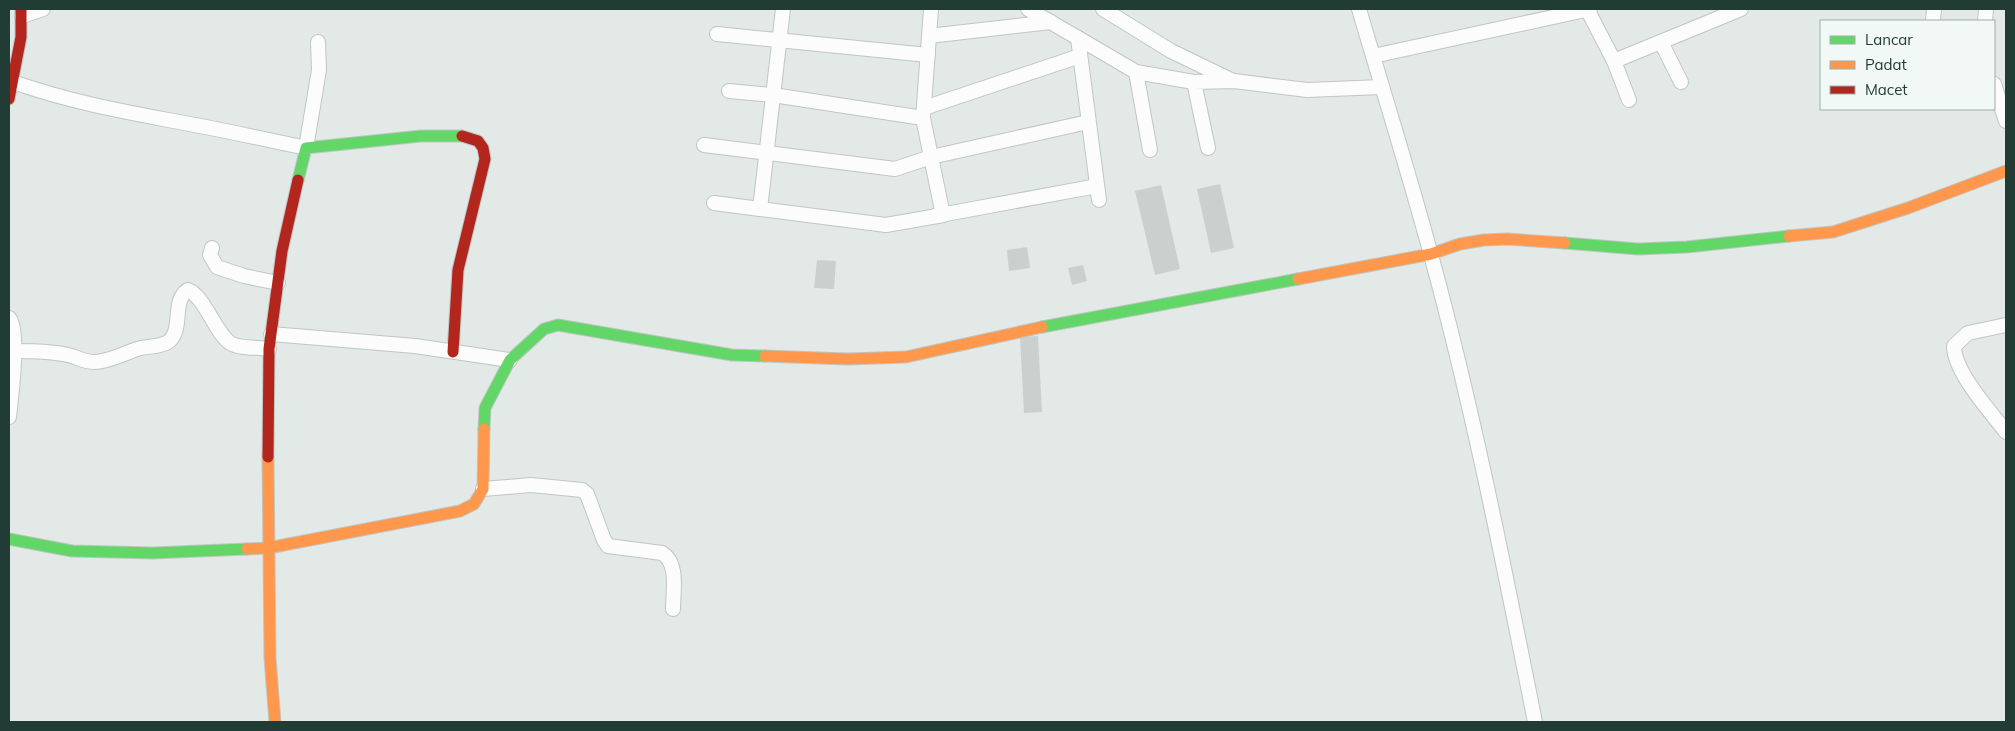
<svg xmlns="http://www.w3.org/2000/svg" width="2015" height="731" font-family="Mulish,sans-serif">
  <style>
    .building { fill: #cad0ce }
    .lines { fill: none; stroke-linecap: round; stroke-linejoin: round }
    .street-casing { stroke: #c0c6c3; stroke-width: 16 }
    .fast-casing { stroke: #bfc6c3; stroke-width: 13 }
    .slow-casing { stroke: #bfc6c3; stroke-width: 13 }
    .jam-casing { stroke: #bfc6c3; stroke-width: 13 }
    .street { stroke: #fbfcfb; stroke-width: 14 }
    .fast { stroke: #63d668; stroke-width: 11 }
    .slow { stroke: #ff974d; stroke-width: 11 }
    .jam { stroke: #b3261e; stroke-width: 11 }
  </style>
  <rect width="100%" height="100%" fill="#e3e9e6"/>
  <g class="building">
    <path d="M1220 184 1234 248 1211 253 1197 189Z"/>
    <path d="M1161 185 1180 269 1155 275 1135 191Z"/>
    <path d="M1027 247 1030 268 1009 271 1007 250Z"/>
    <path d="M817 260 836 261 834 289 814 288Z"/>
    <path d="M1083 265 1087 281 1072 285 1068 268Z"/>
    <path d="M1038 336 1042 412 1024 413 1020 337Z"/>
  </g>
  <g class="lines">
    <defs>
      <g id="street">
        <path d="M783 9 760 209 886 225 943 215 923 118 931 9"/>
        <path d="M1028 9 1078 38"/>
        <path d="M1103 9 1171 51 1231 80"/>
        <path d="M1359 9C1383 91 1409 173 1431 255 1473 409 1504 566 1535 722"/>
        <path d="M1587 9 1614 61 1629 100"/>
        <path d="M22 16 43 9"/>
        <path d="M1933 21 1934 9"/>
        <path d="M1985 21 1986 9"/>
        <path d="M717 34 928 55"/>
        <path d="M929 36 1051 22"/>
        <path d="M1661 42 1681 82"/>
        <path d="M1373 56 1590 9"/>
        <path d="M1614 61 1741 9"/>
        <path d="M13 82C64 100 115 110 168 120 214 128 260 138 306 148L319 70 318 42"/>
        <path d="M1994 84 2006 121"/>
        <path d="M729 91 773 95 923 118"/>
        <path d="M924 108 1080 56"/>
        <path d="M704 145 895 169 931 157 1088 122"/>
        <path d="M1208 148 1194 82 1234 81 1307 90 1382 87"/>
        <path d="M1150 150 1136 72 1194 82"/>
        <path d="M1099 200 1078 38 1136 72"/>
        <path d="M714 203 760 209"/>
        <path d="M935 216 1097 186"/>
        <path d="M212 248 210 255 217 267 244 276 278 283"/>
        <path d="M9 318C20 329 11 399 9 417"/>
        <path d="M2006 325 1968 333 1954 346C1954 372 1990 411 2006 432"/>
        <path d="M271 334 415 346 510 360"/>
        <path d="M14 351C31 351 51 351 68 355 77 357 84 362 94 362 109 362 126 352 141 348 150 346 160 347 168 342 184 331 171 300 188 290 205 297 214 331 230 343 240 349 258 347 269 349"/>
        <path d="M483 489 531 485 582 490 587 494 604 540 608 546 662 553C679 563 673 592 673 609"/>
      </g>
      <g id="fast">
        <path d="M298 180 306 148 421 136H462"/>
        <path d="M1565 243 1638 249 1687 247 1789 236"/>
        <path d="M1042 327 1298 279"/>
        <path d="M484 429 485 408 510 360 544 329 558 325 732 355 765 356"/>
        <path d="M9 539 72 551 153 553 247 549"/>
      </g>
      <g id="slow">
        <path d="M1789 236 1833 232 1908 208 2006 171"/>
        <path d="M1298 279 1431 254 1460 244 1484 240 1507 239 1565 243"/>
        <path d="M765 356 847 359 906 357 1042 327"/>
        <path d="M268 457 270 658 275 722"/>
        <path d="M247 549 268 548 460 511 474 504 483 489 484 429"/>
      </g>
      <g id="jam">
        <path d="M9 99 21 37V9"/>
        <path d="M453 352 458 270 485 159 483 148 478 141 462 136"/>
        <path d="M268 457 269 349 282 251 298 180"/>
      </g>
    </defs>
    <use href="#street" class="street-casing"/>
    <use href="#fast" class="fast-casing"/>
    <use href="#slow" class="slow-casing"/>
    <use href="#jam" class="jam-casing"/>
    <use href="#street" class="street"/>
    <use href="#fast" class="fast"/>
    <use href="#slow" class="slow"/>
    <use href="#jam" class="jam"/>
  </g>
  <rect width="2015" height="731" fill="none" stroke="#213c35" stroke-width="20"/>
  <rect x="1820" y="20" width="175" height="90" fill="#f1f8f5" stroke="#9eada8"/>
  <rect x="1830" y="36" width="25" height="8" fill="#63d668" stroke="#9eada8"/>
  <text x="1865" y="45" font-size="15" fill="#213c35">Lancar</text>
  <rect x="1830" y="61" width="25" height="8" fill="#ff974d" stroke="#9eada8"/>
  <text x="1865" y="70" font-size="15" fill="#213c35">Padat</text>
  <rect x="1830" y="86" width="25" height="8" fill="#b3261e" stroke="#9eada8"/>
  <text x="1865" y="95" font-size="15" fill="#213c35">Macet</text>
</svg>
